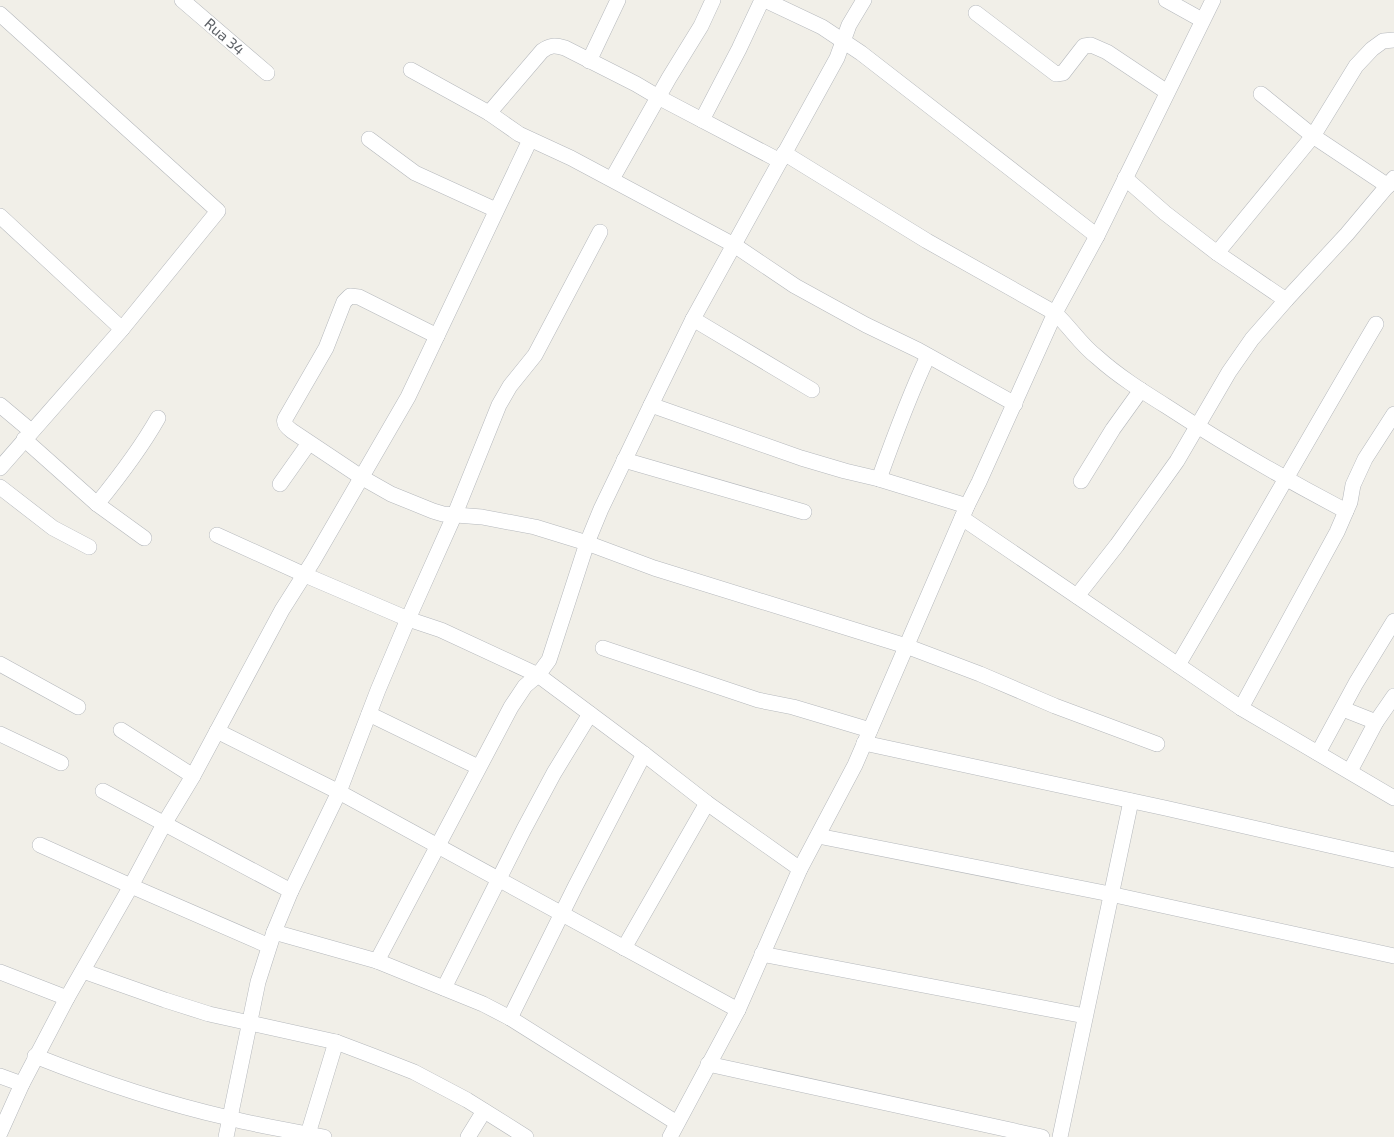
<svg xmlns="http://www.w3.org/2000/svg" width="1394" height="1137" font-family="'Exo 2',sans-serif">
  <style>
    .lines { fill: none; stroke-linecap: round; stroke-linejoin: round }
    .street-casing { stroke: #b5b8bc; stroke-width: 16 }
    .street { stroke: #fff; stroke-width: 15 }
    .labels { text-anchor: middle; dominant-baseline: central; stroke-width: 3.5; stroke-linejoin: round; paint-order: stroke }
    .street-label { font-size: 15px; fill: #5f6368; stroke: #fff }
  </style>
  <rect width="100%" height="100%" fill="#f1efe8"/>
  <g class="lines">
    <defs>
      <g id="street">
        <path d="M182 0 267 73"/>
        <path d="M765 0 822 27 861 53 1097 236"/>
        <path d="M1166 0 1202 20"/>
        <path d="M976 13 1056 74 1063 73 1080 51 1084 46 1091 45 1107 52 1167 92"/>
        <path d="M0 14 218 211 122 329 0 468"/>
        <path d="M589 61 618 0"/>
        <path d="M411 70 489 113 519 134 571 158 734 245 795 286 866 325 918 350 1015 404"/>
        <path d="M1261 94 1313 136 1388 186"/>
        <path d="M489 113 542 51C550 45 555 45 565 48L636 84 658 97 780 161"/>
        <path d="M702 120 739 49 762 0"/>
        <path d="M369 139 415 173 496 210"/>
        <path d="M784 153 927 241 1055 313C1070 327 1081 345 1097 357 1118 376 1142 391 1166 406 1224 444 1285 479 1346 511"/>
        <path d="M1125 178 1165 213 1217 253 1286 300"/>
        <path d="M612 179 669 78 701 26 713 0"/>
        <path d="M0 216 122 329"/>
        <path d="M1217 253 1313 136 1356 66 1372 49 1383 41 1394 40"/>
        <path d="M693 319 812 390"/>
        <path d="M437 336 359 297 350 296 344 302 326 348 285 419C283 424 288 428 292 431L361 477 391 494 433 511 443 514 482 517 535 527 587 543 654 568 906 646 980 674 1055 706 1157 744"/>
        <path d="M0 405 31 431"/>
        <path d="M651 405 801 458 845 471 879 479 967 506"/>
        <path d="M24 439 97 504 144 538"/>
        <path d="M624 460 804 512"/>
        <path d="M879 479C894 437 909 396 928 356"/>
        <path d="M1081 481 1113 429 1141 390"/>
        <path d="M280 484 309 443"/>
        <path d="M0 487 53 528 89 547"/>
        <path d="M97 504C119 477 141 448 158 418"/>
        <path d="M962 518 1241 708 1394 798"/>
        <path d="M217 535 305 575 408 619 441 630 538 675 644 754 707 803 800 869"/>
        <path d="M1077 596 1117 545 1177 461 1229 372 1252 339 1286 300 1347 234 1394 178"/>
        <path d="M603 648 758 700 793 707 870 730"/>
        <path d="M0 664 78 707"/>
        <path d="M1178 665C1245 551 1309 437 1376 324"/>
        <path d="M1241 708 1337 532 1350 502 1353 485 1365 459 1394 414"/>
        <path d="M1343 709 1376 722"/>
        <path d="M369 714 478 767"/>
        <path d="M121 730 193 776"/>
        <path d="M217 731 339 792 738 1010"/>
        <path d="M0 734 61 763"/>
        <path d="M864 743 1165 808 1394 860"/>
        <path d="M1318 753 1356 683 1394 621"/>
        <path d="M1350 771 1376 722 1394 696"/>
        <path d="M103 791 291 891"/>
        <path d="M818 836 1110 894 1394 956"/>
        <path d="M40 845 131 886 269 946"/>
        <path d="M274 932 377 961 483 1004 510 1018 677 1123"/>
        <path d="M624 948 707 803"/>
        <path d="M762 954 1085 1016"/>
        <path d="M377 961 511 707 525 686 538 675 549 660 587 543 601 509 651 405 693 319 837 58 849 25 864 0"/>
        <path d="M83 971 165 1000 209 1014 336 1042 373 1056 414 1072 467 1100 526 1137"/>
        <path d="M0 972 67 998"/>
        <path d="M444 988 524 829 554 773 590 714"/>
        <path d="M510 1018 575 887 644 754"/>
        <path d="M35 1056C98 1081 163 1103 229 1118 260 1126 292 1131 324 1137"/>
        <path d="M708 1064 1042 1137"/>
        <path d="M0 1076 22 1084"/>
        <path d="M0 1133 22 1084 67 998 131 886 164 824 193 776 282 610 313 561 408 397 530 140"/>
        <path d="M308 1134 336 1042"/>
        <path d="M226 1137 258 982 274 932 291 891 339 792 378 690 408 619 455 514 499 405 510 386 535 355 600 232"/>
        <path d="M468 1137 484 1111"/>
        <path d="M670 1137 738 1010 800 869 855 765 967 506 979 482 1055 313 1097 236 1213 0"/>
        <path d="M1060 1137 1131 801"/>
      </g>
    </defs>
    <use href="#street" class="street-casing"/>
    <use href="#street" class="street"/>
  </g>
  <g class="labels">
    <g class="street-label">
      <text transform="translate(225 36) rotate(41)">Rua 34</text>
    </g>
  </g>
</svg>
